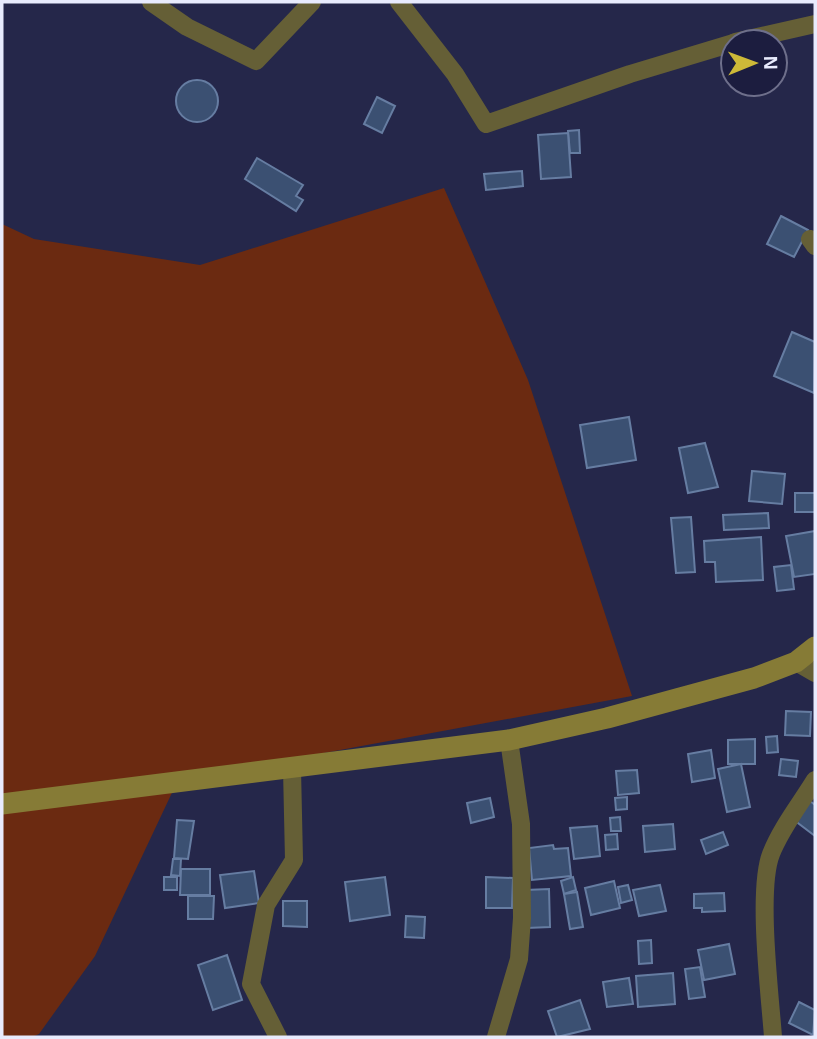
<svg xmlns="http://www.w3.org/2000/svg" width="817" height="1039" font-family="Arial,sans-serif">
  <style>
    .green { fill: #6b2a11 }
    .building { fill: #3b5072; stroke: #667da2; stroke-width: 2 }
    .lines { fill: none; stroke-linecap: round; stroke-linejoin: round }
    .street { stroke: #655f36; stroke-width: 18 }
    .secondary { stroke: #867b36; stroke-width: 21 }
  </style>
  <rect width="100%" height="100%" fill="#25274a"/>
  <path class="green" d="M444 188 528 380 632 696 178 780 95 956 39 1034 32 1037H2V224L34 239 200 265Z"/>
  <g class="building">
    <circle cx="197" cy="101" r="21"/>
    <path d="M377 97 395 106 382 133 364 124Z"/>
    <path d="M579 130 580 153H570L568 131Z"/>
    <path d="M568 133 571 177 541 179 538 135Z"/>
    <path d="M257 158 303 185 296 196 303 200 296 211 245 179Z"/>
    <path d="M522 171 523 186 486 190 484 174Z"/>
    <path d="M781 216 808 230 794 257 767 244Z"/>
    <path d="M792 332 815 342 814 393 774 376Z"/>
    <path d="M629 417 636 460 587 468 580 425Z"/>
    <path d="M705 443 718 487 688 493 679 448Z"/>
    <path d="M752 471 785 474 782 504 749 501Z"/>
    <rect x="795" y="493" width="20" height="19"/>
    <path d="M768 513 769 528 724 530 723 515Z"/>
    <path d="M691 517 695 572 676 573 671 518Z"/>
    <path d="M815 531V574L794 577 786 536Z"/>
    <path d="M761 537 763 580 716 582 715 562H705L704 541Z"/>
    <path d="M791 565 794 589 777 591 774 567Z"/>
    <path d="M786 711 811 712 810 736 785 735Z"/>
    <path d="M777 736 778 752 767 753 766 737Z"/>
    <path d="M755 739V764H728V740Z"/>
    <path d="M711 750 715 778 692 782 688 754Z"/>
    <path d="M781 759 798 761 796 777 779 775Z"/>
    <path d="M741 764 750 807 727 812 718 769Z"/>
    <path d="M637 770 639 793 618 795 616 771Z"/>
    <path d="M627 797V809L616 810 615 798Z"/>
    <path d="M490 798 494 817 471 823 467 803Z"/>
    <path d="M809 800 815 805V836L794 820Z"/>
    <path d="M620 817 621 831H611L610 818Z"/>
    <path d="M177 820 194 821 188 859 174 858Z"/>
    <path d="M673 824 675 849 645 852 643 826Z"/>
    <path d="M597 826 600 856 574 859 570 828Z"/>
    <path d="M723 832 728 845 706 854 701 840Z"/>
    <path d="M617 834 618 849 606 850 605 835Z"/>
    <path d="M553 845 554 849 568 848 571 876 532 880 529 848Z"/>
    <path d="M173 859H181L180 876 171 875Z"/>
    <path d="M181 869H210V895H180Z"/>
    <path d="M254 871 259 903 225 908 220 875Z"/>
    <rect x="164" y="877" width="13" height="13"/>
    <path d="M385 877 390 915 350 921 345 882Z"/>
    <path d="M486 877 513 878 512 908H486Z"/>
    <path d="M573 877 576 890 564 894 561 881Z"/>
    <path d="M614 881 620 908 591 915 585 888Z"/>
    <path d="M628 885 632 900 621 903 618 887Z"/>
    <path d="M660 885 666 911 639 916 633 890Z"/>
    <path d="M549 889 550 927 527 928 526 890Z"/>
    <path d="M577 892 583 927 570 929 564 894Z"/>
    <path d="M724 893 725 911 702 912V908H694V894Z"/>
    <path d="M188 896H214L213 919H188Z"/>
    <path d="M283 901H307V927L283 926Z"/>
    <path d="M406 916 425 917 424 938 405 937Z"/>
    <path d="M651 940 652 963 639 964 638 941Z"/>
    <path d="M729 944 735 974 704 980 698 950Z"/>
    <path d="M227 955 242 1000 213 1010 198 965Z"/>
    <path d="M700 967 705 997 689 999 685 969Z"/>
    <path d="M673 973 675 1004 638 1007 636 976Z"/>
    <path d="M629 978 633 1004 607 1007 603 982Z"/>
    <path d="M580 1000 590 1029 557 1037 548 1011Z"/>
    <path d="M799 1002 815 1010 813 1035 789 1023Z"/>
  </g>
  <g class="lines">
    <g class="street">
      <path d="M151 2 187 27 256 61 312 2"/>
      <path d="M399 2 455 74 486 124 630 74 733 43"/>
      <path d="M735 42 815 24"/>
      <path d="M810 239 815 246"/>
      <path d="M796 662 815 673"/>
      <path d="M278 1037 251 984 266 905 294 860 292 769"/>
      <path d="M496 1037 519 959 522 918 521 824 509 740"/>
      <path d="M773 1037C770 995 757 890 771 854 781 828 801 803 815 780"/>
    </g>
    <path class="secondary" d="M2 804 509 740 607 718 754 678 796 662 815 647"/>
  </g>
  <rect width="817" height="1039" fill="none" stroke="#e8ebfd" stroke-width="7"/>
  <g transform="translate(754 63) rotate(89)"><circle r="33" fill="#1c1d3f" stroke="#6e6f8b" stroke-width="2"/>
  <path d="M0-5L12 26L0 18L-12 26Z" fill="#cdb938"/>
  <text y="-10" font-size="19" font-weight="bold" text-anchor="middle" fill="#e8ebfd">N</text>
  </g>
</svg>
